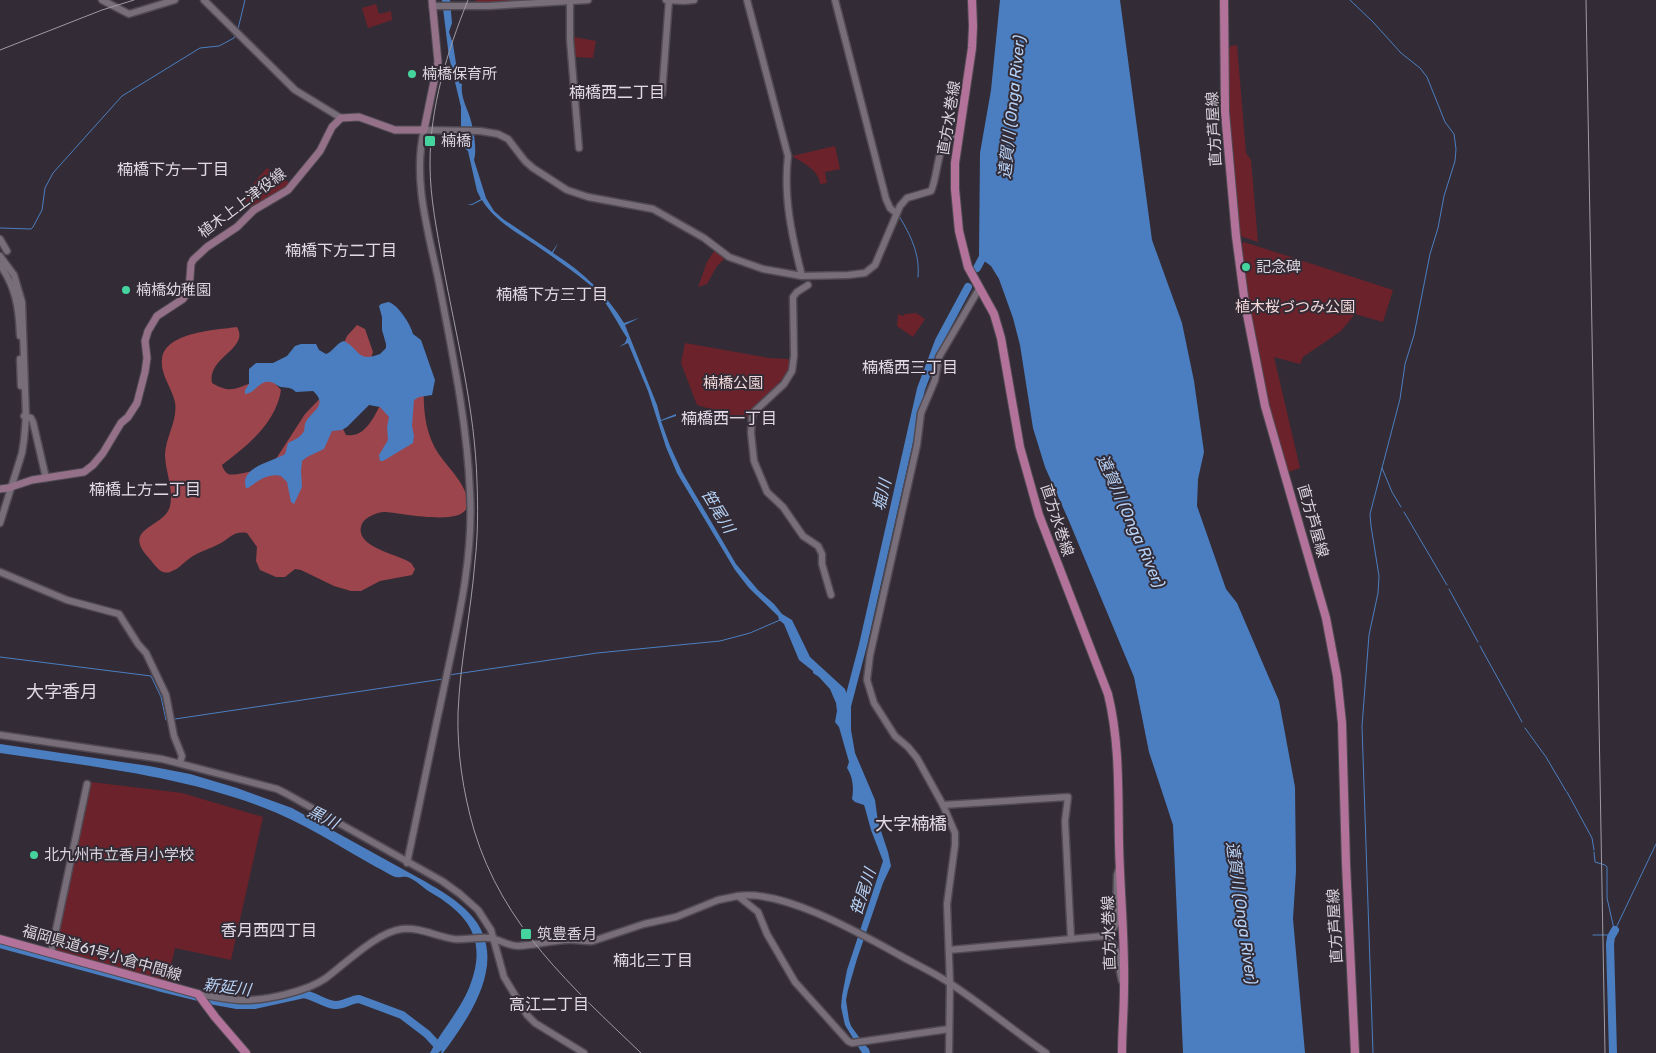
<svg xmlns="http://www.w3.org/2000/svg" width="1656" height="1053" font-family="Rubik,'Noto Sans JP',sans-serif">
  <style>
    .green { fill: #6c222a }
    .forest { fill: #9c454c }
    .water { fill: #4b7ec0 }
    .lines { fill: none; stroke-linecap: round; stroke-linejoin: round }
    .stream { stroke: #4b7ec0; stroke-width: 1 }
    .river { stroke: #4b7ec0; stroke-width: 8 }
    .tertiary-casing { stroke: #514a53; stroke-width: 9 }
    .secondary-casing { stroke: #514a53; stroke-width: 9 }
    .primary-casing { stroke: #514a53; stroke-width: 10 }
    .tertiary { stroke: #776e7a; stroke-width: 6 }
    .secondary { stroke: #957089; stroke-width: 7 }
    .primary { stroke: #b37299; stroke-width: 8 }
    .tram { stroke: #a09ba3; stroke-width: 1 }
    .rail { stroke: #a09ba3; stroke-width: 1 }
    .poi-dot { fill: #46d49e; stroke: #332c36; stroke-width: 2 }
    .labels { text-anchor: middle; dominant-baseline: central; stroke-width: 4; stroke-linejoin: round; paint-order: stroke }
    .poi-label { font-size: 15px; fill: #dbd6dd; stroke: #332c36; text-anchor: start }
    .street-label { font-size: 15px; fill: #dbd6dd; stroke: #332c36 }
    .park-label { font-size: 15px; fill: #f2d8d8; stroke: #332c36 }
    .neighbourhood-label { font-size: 16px; fill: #e2d9e7; stroke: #332c36 }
    .water-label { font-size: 16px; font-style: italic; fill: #b6d1f5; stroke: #332c36 }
    .quarter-label { font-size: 18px; fill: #e2d9e7; stroke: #332c36 }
  </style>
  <rect width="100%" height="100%" fill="#332c36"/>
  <g class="green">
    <path d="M476 0H542L489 3H475Z"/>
    <path d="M376 4 379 14 391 11 392 20 368 28 362 8Z"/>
    <path d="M574 37 596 41 593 58 575 57Z"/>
    <path d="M1237 45 1246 153 1251 160 1258 242 1240 236 1238 231 1232 164 1234 163 1232 138 1229 132 1228 50 1231 46Z"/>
    <path d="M835 146 840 169 825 172 827 183 820 184C819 170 803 163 792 156Z"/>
    <path d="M267 168 290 183 284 189 252 208C235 200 260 176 267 168Z"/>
    <path d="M1244 242 1393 290 1383 322 1355 314 1341 331 1303 357 1300 364 1274 357 1300 468 1286 473 1268 408 1248 306 1241 244Z"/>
    <path d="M715 250 726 257 717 266 707 284 698 287 707 262Z"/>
    <path d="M916 313 925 319 913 337 897 326 898 314 903 316 905 314Z"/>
    <path d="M685 343 769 358 788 359 790 361C786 387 757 396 747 418H742L697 405 681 363Z"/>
    <path d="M91 782 182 793 263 817 231 960 175 948 167 982 54 951Z"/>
  </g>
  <g class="forest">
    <path d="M357 325 365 329 373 352 369 365 344 343 347 336Z"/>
    <path d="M237 327C250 349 207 357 212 383 232 395 238 387 257 381 262 380 268 381 273 381L281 390C276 423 247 446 222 465 223 469 225 472 228 474 235 477 268 467 274 462L305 414 333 385 341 425 346 435C368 439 377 409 386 394L424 381C423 405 424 427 435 448 443 464 472 487 467 507 461 527 398 512 384 512 377 512 364 518 362 524 352 547 399 554 411 563 412 564 414 568 415 569L412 575 380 581 361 591H351L334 586 301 570 295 569 285 577H276L260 570 256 561 257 547 247 533C233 531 232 537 221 543 210 549 200 551 190 558 184 562 179 569 172 571 169 573 165 573 161 571 156 568 152 561 148 557 121 527 165 528 170 506 174 489 165 471 165 454 166 436 178 420 175 402 172 388 160 374 162 359 165 332 216 330 237 327Z"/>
  </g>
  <g class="water">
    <path d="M442 0H450L452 23 449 32 453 44 459 83 462 84C460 97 468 109 471 121 474 132 477 150 474 160L486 198 494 211 503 219 552 252 558 243 553 253C582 271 606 294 624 323L639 318 625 325 657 405 661 420 676 414V416L661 421 670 446 682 472 736 564 758 590 774 604 782 614 792 620 810 657 845 689 851 708V730L855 753 875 800 878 822 888 852 891 866 883 883 857 959 848 990 846 1000 849 1020 851 1026 864 1044 869 1049 870 1053H862L845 1025 841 1007 842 996 847 970 883 861 871 830 865 808 864 805 855 802 852 799C854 789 853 777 847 768L849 762 839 727 835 722 837 711 836 703 830 689 819 677 813 673V671L799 660 784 624 779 620 778 616 749 588 735 570 677 473 666 447 648 391 628 343 619 347 625 343 627 338C616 321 606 299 590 285 572 270 553 257 534 244 515 231 495 221 482 200L472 205H467L472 204 481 199 477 191 468 151 465 148 461 127V107L449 57Z"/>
    <path d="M1000 0H1120L1152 240 1182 323 1194 381 1204 452 1198 479 1197 506 1226 589 1237 603 1279 701 1295 787 1296 871 1293 919 1305 1053H1183L1173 825 1149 752 1134 677 1069 521 1045 467 1033 428 1020 345 1013 318 999 279 991 266 979 257 980 153 991 90Z"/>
    <path d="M388 302C398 304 411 325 413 334L421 340 435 380 432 395 419 397 414 400 412 426 414 436 413 443 383 461H380L379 455 388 440 387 427 389 417 380 407 369 405 347 427 342 430 332 431 324 449 307 457 302 461 301 471 302 487 294 504 291 502 287 482 281 476C268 473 258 481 248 488H246C239 467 272 462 285 454L288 443C294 440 301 437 304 431 305 429 304 426 305 424 309 412 330 406 313 391L296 392C291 387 288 388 281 387 277 386 274 382 270 382 259 380 256 393 245 394V390L249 384V369L256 363H273L287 356 295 346 301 344H316L319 350 326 354C334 351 336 343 344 341 360 349 357 363 380 354L386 348V344L382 330V317L379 306 381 304Z"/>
    <path d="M0 744 149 766 190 774 237 788 292 808 426 882C441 891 457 900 469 913 511 957 472 1014 443 1053H441L442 1050 438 1053H430C441 1031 459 1012 469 988 488 941 470 915 430 892 423 888 415 879 407 877 404 876 399 878 396 877 391 876 383 870 376 867 339 846 302 822 262 807 178 775 88 766 0 753Z"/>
  </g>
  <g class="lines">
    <g class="stream">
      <path d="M1350 0 1373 22 1401 53 1420 68 1427 77 1445 122 1454 134 1456 149 1455 161 1444 196 1438 228 1430 254 1414 335 1405 364 1400 399 1370 514 1371 526 1379 576 1378 593 1369 635 1362 726 1373 1053"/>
      <path d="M238 29 245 0"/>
      <path d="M899 216C911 236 920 254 918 277"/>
      <path d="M0 228 31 229 33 227 42 210 45 188 53 173 122 96 200 48 219 46 234 38 235 35"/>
      <path d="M1382 468 1392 492 1401 507"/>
      <path d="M1404 512 1447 585"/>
      <path d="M1449 589 1478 642"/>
      <path d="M1480 646 1522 722"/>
      <path d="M0 657 151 676 161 697 166 720H168"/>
      <path d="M449 675 597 653 720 641 750 633 780 620"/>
      <path d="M175 719 443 679"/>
      <path d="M1525 728 1546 757 1566 791"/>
      <path d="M1567 792 1592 838 1594 850"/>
      <path d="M1594 852 1595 862 1605 865 1607 867V898L1614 929"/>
      <path d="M1615 930 1656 844"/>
      <path d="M1593 935H1608L1611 937"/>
    </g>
    <g class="river">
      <path d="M977 268 986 251"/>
      <path d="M846 710 863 645 921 389 939 341 968 287"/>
      <path d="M0 944 158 987 215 1001 237 1005H254L304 994C315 996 324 1004 335 1005 343 1006 351 999 359 999L402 1015 427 1034 439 1047"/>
      <path d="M1613 1053 1610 944 1611 937 1615 930"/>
    </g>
    <defs>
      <g id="tertiary">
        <path d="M102 0 129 14 175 0"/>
        <path d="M204 0 295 90 341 118"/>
        <path d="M570 0V40L579 148"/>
        <path d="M666 0 684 1 694 0"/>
        <path d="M747 0 788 156C783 196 792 237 802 276"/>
        <path d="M835 0 886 199 890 208 896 213"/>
        <path d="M432 6H489L588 0"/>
        <path d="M662 94 669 0"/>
        <path d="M0 239 7 251"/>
        <path d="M0 256 14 275 22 302 26 417 24 440 22 453 0 523"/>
        <path d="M0 265C16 287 19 309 20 336"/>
        <path d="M808 285 797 292 793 297 794 356 792 371 784 384 755 411 752 417 751 433 754 461 767 492 783 507 803 536 818 546 822 554V564L831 595"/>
        <path d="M20 359 21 386"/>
        <path d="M24 416 31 418 33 422 46 478"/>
        <path d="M0 572 67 600 119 614 138 644 146 653 166 695 174 736 182 756 180 763"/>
        <path d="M0 735 162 759 277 789 287 794 442 881 460 894 478 910 491 930 504 977 527 1015 535 1023 584 1053"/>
        <path d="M943 805 1068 797 1065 821 1071 939"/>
        <path d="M407 863C419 807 430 752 442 697 456 630 474 561 470 492 467 421 452 352 439 283 429 234 412 180 424 130L480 131 498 134 508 139 525 161 533 168 567 190 588 197 653 209 704 238 729 257 763 269 802 276 848 275 865 273 875 265 900 206 907 198 931 191C937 179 938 147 947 138 950 135 955 135 958 135"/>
        <path d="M738 896C783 889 861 934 901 956 917 965 935 973 951 984 983 1005 1014 1031 1046 1053"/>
        <path d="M1104 936C1121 946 1117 963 1122 981"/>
        <path d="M949 950 1104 936 1111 932 1116 924 1117 875 1119 869"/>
        <path d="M51 953 87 784"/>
        <path d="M198 994C211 996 225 999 239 1000 264 1001 306 992 326 978 346 963 377 932 402 929 421 927 437 937 454 939 466 940 477 937 489 938 499 939 508 946 518 946 534 945 551 941 567 940 576 939 584 942 593 941L644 924 676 917 718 900 738 896 758 912 767 934 795 982 848 1041 852 1043 949 1029"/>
        <path d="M949 1053 950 983 947 904 955 845V833L943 805 917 758 908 747 895 736 874 703 867 680 870 655 917 445 921 413 935 380 939 357 979 289"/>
      </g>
      <path id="secondary" d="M0 489 8 488 32 480 84 472 93 465 103 453 121 423 128 417 137 403 145 372 147 358 145 341 148 331 157 316 183 299 189 290 191 264 193 260 207 247 237 227 254 210 288 190 320 151 332 127 341 118 359 117 395 130H424L438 62 432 0"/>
      <g id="primary">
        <path d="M972 0 973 26 972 48 955 163V189L959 231 968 267 994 314 1001 338 1020 447 1039 515 1108 694C1120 743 1118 793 1119 843 1120 891 1125 940 1124 988 1124 1010 1122 1031 1122 1053"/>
        <path d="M1224 0 1225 112 1236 236 1245 304 1265 406 1326 618 1337 676 1342 723 1346 864 1355 1053"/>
        <path d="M0 939 198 994 215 1017 246 1053"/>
      </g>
    </defs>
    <use href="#tertiary" class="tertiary-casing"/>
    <use href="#secondary" class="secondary-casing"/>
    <use href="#primary" class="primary-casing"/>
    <use href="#tertiary" class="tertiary"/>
    <use href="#secondary" class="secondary"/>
    <use href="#primary" class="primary"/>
    <path class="tram" d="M468 0C447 52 430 107 430 164 430 198 437 231 443 265 456 336 475 409 477 482 478 508 478 535 475 561 471 612 460 662 458 713 457 752 463 792 474 830 503 926 571 986 641 1053"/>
    <g class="rail">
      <path d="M1586 0 1605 1053"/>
      <path d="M0 50 102 10 134 0"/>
    </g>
  </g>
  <g class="poi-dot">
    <circle cx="412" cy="74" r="5"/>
    <rect x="424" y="135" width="12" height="12" rx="2.5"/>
    <circle cx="1246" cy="267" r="5"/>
    <circle cx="126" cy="290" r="5"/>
    <circle cx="34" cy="855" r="5"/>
    <rect x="520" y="928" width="12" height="12" rx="2.5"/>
  </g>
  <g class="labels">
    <g class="poi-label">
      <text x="422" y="74">楠橋保育所</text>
      <text x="441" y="141">楠橋</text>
      <text x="1256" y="267">記念碑</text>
      <text x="136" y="290">楠橋幼稚園</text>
      <text x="44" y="855">北九州市立香月小学校</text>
      <text x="537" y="934">筑豊香月</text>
    </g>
    <g class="street-label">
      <text transform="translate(949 118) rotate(-81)">直方水巻線</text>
      <text transform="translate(1214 129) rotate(-93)">直方芦屋線</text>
      <text transform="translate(242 203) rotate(-37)">植木上上津役線</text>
      <text transform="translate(1057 520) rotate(72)">直方水巻線</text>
      <text transform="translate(1313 521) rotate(74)">直方芦屋線</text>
      <text transform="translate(1335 926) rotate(-93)">直方芦屋線</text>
      <text transform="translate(1109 933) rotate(-92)">直方水巻線</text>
      <text transform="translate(102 953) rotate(16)">福岡県道61号小倉中間線</text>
    </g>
    <g class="park-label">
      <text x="1295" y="307">植木桜づつみ公園</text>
      <text x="733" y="383">楠橋公園</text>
    </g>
    <g class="neighbourhood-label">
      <text x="617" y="92">楠橋西二丁目</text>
      <text x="173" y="169">楠橋下方一丁目</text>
      <text x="341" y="250">楠橋下方二丁目</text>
      <text x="552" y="294">楠橋下方三丁目</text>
      <text x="910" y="367">楠橋西三丁目</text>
      <text x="729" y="418">楠橋西一丁目</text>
      <text x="145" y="489">楠橋上方二丁目</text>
      <text x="269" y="930">香月西四丁目</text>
      <text x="653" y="960">楠北三丁目</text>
      <text x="549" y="1004">高江二丁目</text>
    </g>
    <g class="water-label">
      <text transform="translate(1012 107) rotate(-84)">遠賀川 (Onga River)</text>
      <text transform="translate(882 495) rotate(-77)">堀川</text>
      <text transform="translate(718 511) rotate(59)">笹尾川</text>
      <text transform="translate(1131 521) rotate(66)">遠賀川 (Onga River)</text>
      <text transform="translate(323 817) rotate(27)">黒川</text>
      <text transform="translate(863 892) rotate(-72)">笹尾川</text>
      <text transform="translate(1242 913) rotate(82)">遠賀川 (Onga River)</text>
      <text transform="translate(227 987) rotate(7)">新延川</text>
    </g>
    <g class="quarter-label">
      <text x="62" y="692">大字香月</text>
      <text x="911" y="824">大字楠橋</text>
    </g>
  </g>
</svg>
